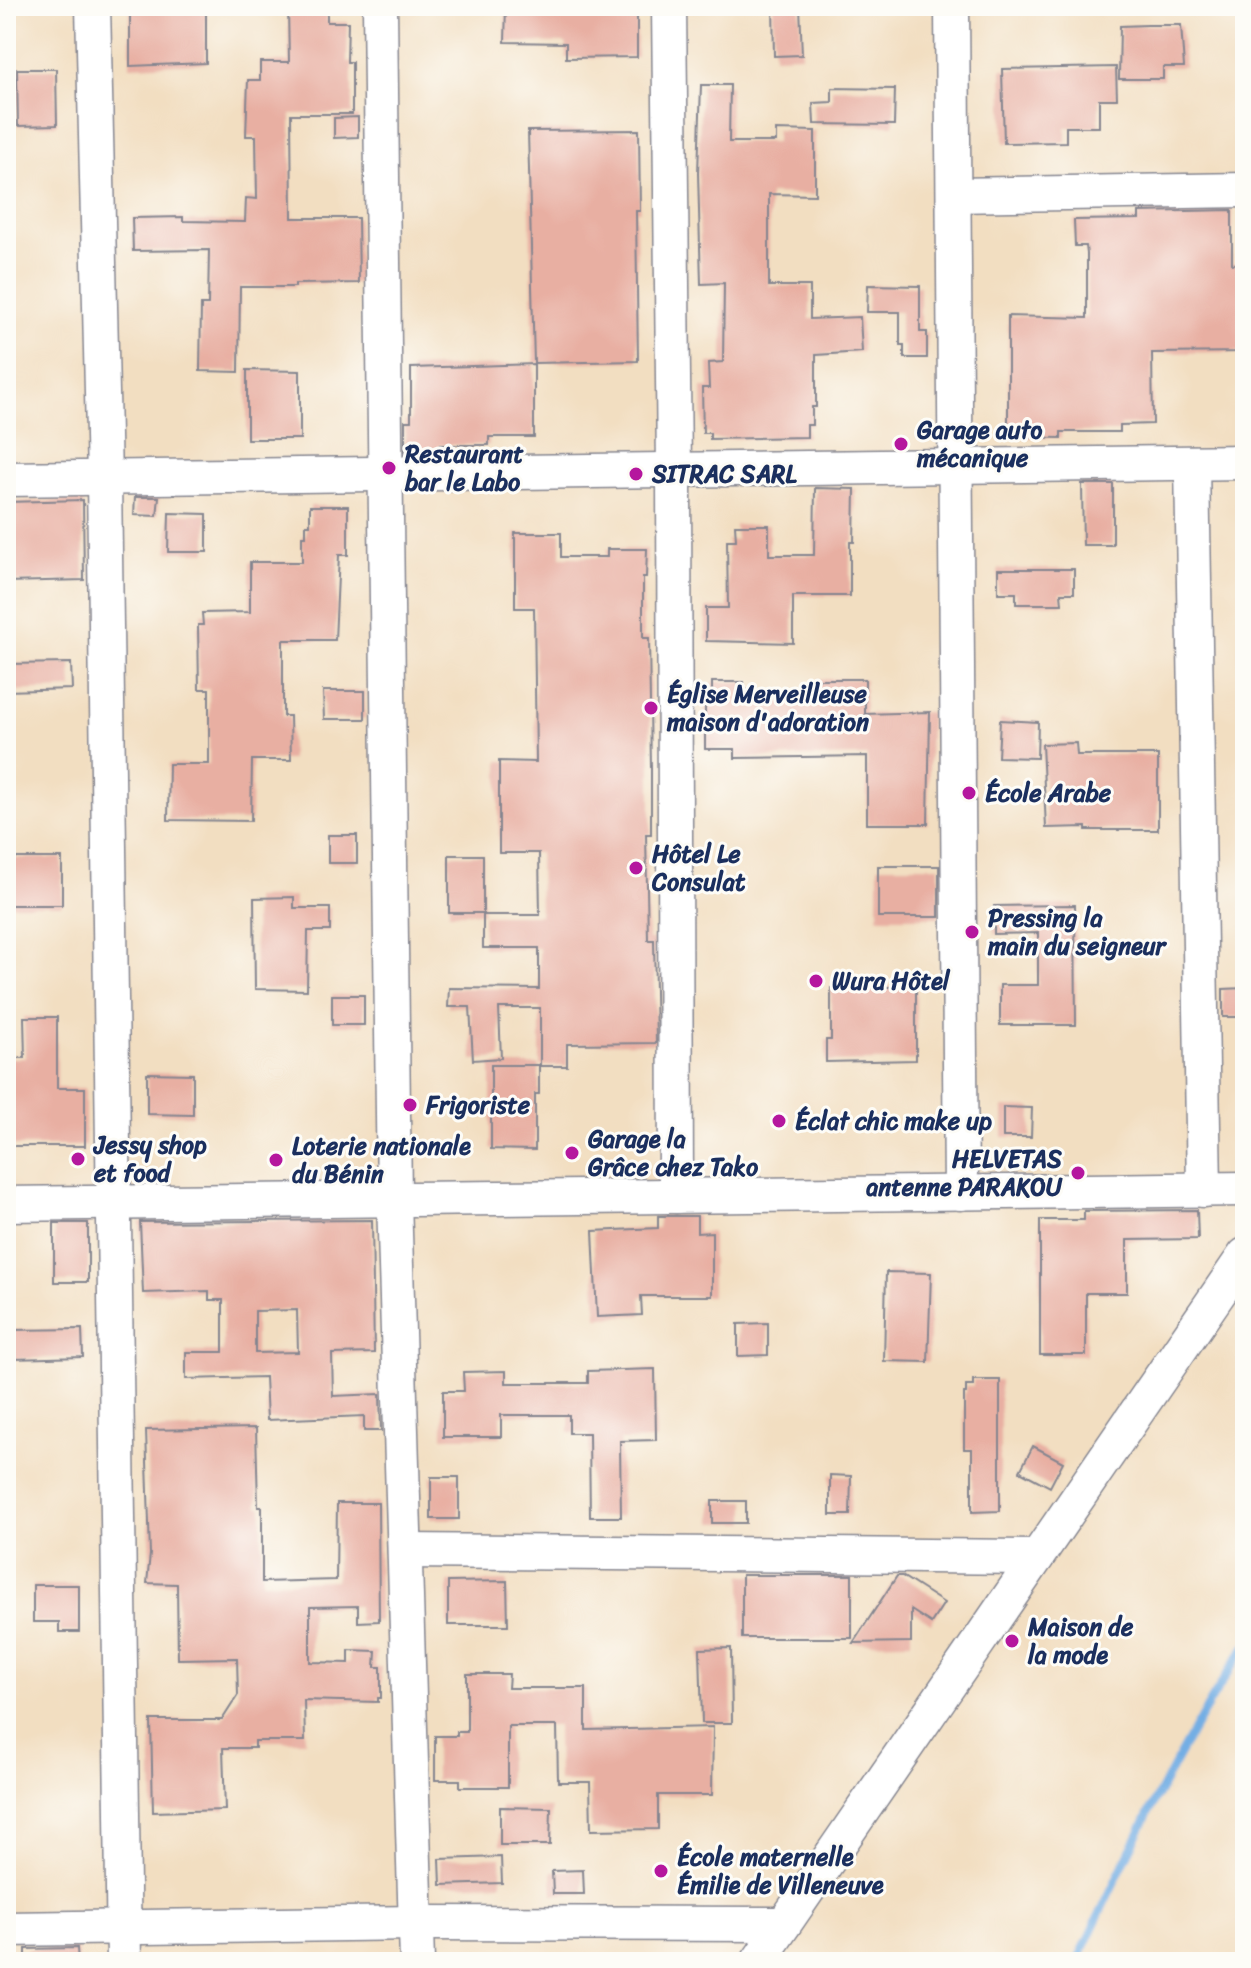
<svg xmlns="http://www.w3.org/2000/svg" width="1251" height="1968" font-family="Sriracha,sans-serif">
  <style>
    .lines { fill: none; stroke-linecap: round; stroke-linejoin: round }
    .stream { stroke: #73aee4; stroke-width: 8 }
    .building { fill: #e8afa2; fill-rule: evenodd }
    .minor-casing { stroke: #868690; stroke-width: 37 }
    .minor { stroke: #fff; stroke-width: 34 }
    .poi-dot { fill: #b5179e; stroke: #fdfcf7; stroke-width: 3 }
    .labels { text-anchor: middle; dominant-baseline: central; stroke-width: 6; stroke-linejoin: round; paint-order: stroke }
    .poi-label { font-size: 24px; font-weight: bold; fill: #1b2f5e; stroke: #fdfcf7; text-anchor: start }
  </style>
  <rect width="100%" height="100%" fill="#fdfcf7"/>
  <filter id="ink" filterUnits="userSpaceOnUse"><feTurbulence type="fractalNoise" baseFrequency=".0125" numOctaves="2"/><feDisplacementMap in="SourceGraphic" scale="16" xChannelSelector="R" yChannelSelector="G"/><feConvolveMatrix kernelMatrix="1 2 1 2 8 2 1 2 1" color-interpolation-filters="sRGB"/></filter>
  <filter id="wash" filterUnits="userSpaceOnUse"><feTurbulence type="fractalNoise" baseFrequency=".006" numOctaves="4" result="noise"/><feDisplacementMap in="SourceGraphic" scale="32" xChannelSelector="R" yChannelSelector="G"/><feGaussianBlur stdDeviation="1.8" result="paint"/><feColorMatrix in="noise" values="0 0 0 0 0 0 0 0 0 0 0 0 0 0 0 0 0 1.4 0 .05"/><feComposite in="paint" operator="in"/></filter>
  <g filter="url(#wash)">
    <rect width="100%" height="100%" fill="#f2dec1"/>
    <g class="lines">
      <path class="stream" d="M1077 1962C1127 1854 1179 1745 1245 1647"/>
    </g>
    <g id="blocks">
      <g class="building">
        <path d="M130 6H206V63L130 66Z"/>
        <path d="M288 6H327V22H348L347 62H352V114H291L292 218H358L359 283 295 284V287H240L239 372 200 371 201 305H208L209 250 133 251 132 218 183 217V221L245 222 246 198 257 199 256 136H246L248 80H260V62H289Z"/>
        <path d="M506 6H637V57L566 58V43L505 42Z"/>
        <path d="M773 6H800L802 55 774 56Z"/>
        <path d="M1148 25H1181L1184 67H1163V79H1119L1120 26Z"/>
        <path d="M1116 67 1117 99H1099V127H1066V142L1004 143 1002 69Z"/>
        <path d="M17 69H56L57 125 18 126Z"/>
        <path d="M701 85H730L729 142H776V130L815 131V195L769 194V286H810V319L860 317 862 352 816 355V407H812V425H807V437L710 439V433H703L702 388H709L708 363 723 362 724 283 701 284 698 173Z"/>
        <path d="M832 88 895 89 894 125 814 124 813 103 832 102Z"/>
        <path d="M358 117V137L334 138V118Z"/>
        <path d="M639 130 640 211H636L638 361 534 363 528 131Z"/>
        <path d="M1232 210V264L1245 263V352L1152 353 1153 424 1120 425V432H1061V438L1008 437V316L1087 318V254L1086 246H1075L1074 220 1139 219V212Z"/>
        <path d="M868 285 920 286V332H927V358H904V345H900V312H867Z"/>
        <path d="M534 364V437H489V445H439V453H405V421H411V368Z"/>
        <path d="M247 370 300 371V439H247Z"/>
        <path d="M1082 484H1113V545H1083Z"/>
        <path d="M815 488 855 489 854 542H850V596H793V643L706 641V608H728L727 540H736L735 525H769V555H814Z"/>
        <path d="M135 497H159L157 516 134 515Z"/>
        <path d="M83 500 84 580 6 582V502Z"/>
        <path d="M310 506H348V555H339L335 640H283V716H290L291 760H252L251 821 168 820 169 764H209V689H199L198 625H203L202 613 250 612V562H302V536H306V525H310Z"/>
        <path d="M169 513 207 514V552H168Z"/>
        <path d="M515 533H561V557H607V549H647L646 577H643V638H649L651 769V834H646L648 940H654L656 1043 567 1044V1066H540V1008H499L501 1058 473 1060 470 1007H448L449 988 539 989V948H483V915H540L539 853H499V761L536 762 534 608H515Z"/>
        <path d="M998 569H1074V593H1061L1062 604H1016V593H998Z"/>
        <path d="M71 663 72 689 6 691V664Z"/>
        <path d="M817 679H865V714L930 712 928 824H867V756L735 758V749H705V705L712 704V682H744V690H752V693L817 692Z"/>
        <path d="M323 691H365V719H324Z"/>
        <path d="M1000 720 1038 722 1037 758 998 757Z"/>
        <path d="M1076 743 1077 755H1158V830H1086V827L1046 828 1042 744Z"/>
        <rect x="328" y="835" width="29" height="28"/>
        <rect x="449" y="855" width="34" height="58"/>
        <rect x="6" y="858" width="56" height="47"/>
        <rect x="878" y="866" width="61" height="51"/>
        <path d="M294 897V908H330V931H308L307 990 255 989 254 898Z"/>
        <path d="M1075 905 1076 1025H1000V985H1038V933L994 934V906Z"/>
        <path d="M874 987H916V1060L826 1062V1040H831V988Z"/>
        <path d="M1245 988V1017H1223V989Z"/>
        <rect x="332" y="995" width="32" height="30"/>
        <path d="M24 1017H57V1088H85V1146H6V1058H25Z"/>
        <path d="M491 1065H539V1094H535V1150L491 1149Z"/>
        <path d="M147 1073 193 1074V1115L147 1114Z"/>
        <path d="M1003 1107 1032 1108 1031 1137H1003Z"/>
        <path d="M1197 1210 1198 1239 1127 1240V1293H1086V1355H1040V1220H1084V1211Z"/>
        <path d="M658 1216H697V1233L712 1232V1296H641L642 1315 597 1317 593 1231 658 1228Z"/>
        <path d="M372 1220 374 1353 332 1354 333 1396 380 1394 381 1431H364V1416L267 1420 265 1377 186 1379V1352H223V1300H209V1291L143 1293 140 1222ZM297 1310 298 1352 255 1353V1311Z"/>
        <rect x="54" y="1223" width="34" height="59"/>
        <path d="M886 1272 931 1273 928 1362 884 1361Z"/>
        <path d="M768 1323V1355L738 1356V1324Z"/>
        <path d="M82 1329 83 1357 13 1359 12 1330Z"/>
        <path d="M655 1369 656 1440 620 1441 621 1517H590L589 1433H569V1415H501V1437H443V1391H464L463 1372 506 1371V1383H588V1371Z"/>
        <path d="M973 1380H1000V1511L972 1512V1449H964V1393H966V1386H973Z"/>
        <path d="M256 1428 258 1507H262V1582L336 1580 337 1503H378L379 1621 358 1622V1606L310 1607V1662L349 1663V1650L376 1651 375 1667H381V1698H378V1702L304 1700 305 1741H255V1748H223L225 1810 153 1812 151 1720H222L238 1695 237 1658 178 1659 177 1584 147 1583 150 1554 146 1430Z"/>
        <path d="M1033 1446 1063 1462 1050 1487 1020 1471Z"/>
        <path d="M830 1475 851 1476 850 1515H830Z"/>
        <rect x="431" y="1477" width="28" height="42"/>
        <rect x="712" y="1501" width="34" height="22"/>
        <rect x="742" y="1575" width="110" height="63"/>
        <path d="M897 1576H902L944 1603 931 1623 911 1610V1642L853 1643Z"/>
        <path d="M507 1581 508 1625H448V1582Z"/>
        <path d="M33 1585H79V1632H59V1622H33Z"/>
        <path d="M731 1648 732 1723H702L700 1649Z"/>
        <path d="M467 1674H509L508 1688H586V1730L713 1727 712 1795H658V1829L591 1830 590 1782H558L557 1726H508V1787H460V1780H435V1736H457V1732H467Z"/>
        <path d="M500 1807 551 1808 550 1845H500Z"/>
        <path d="M501 1857 502 1883 441 1885 440 1859Z"/>
        <path d="M583 1870 584 1894H553L552 1871Z"/>
        <path d="M77 1948 78 1962H26V1949Z"/>
      </g>
    </g>
  </g>
  <g filter="url(#ink)">
    <use href="#blocks" fill-opacity="0" stroke="#868690" stroke-width="2"/>
    <g class="lines">
      <defs>
        <g id="minor">
          <path d="M93 6 104 478 124 1962"/>
          <path d="M380 6 394 1199 417 1962"/>
          <path d="M669 6 674 470 676 1196"/>
          <path d="M952 6 961 1193"/>
          <path d="M954 195 1245 190"/>
          <path d="M1192 463 1204 1190"/>
          <path d="M6 479 1245 462"/>
          <path d="M6 1204 1245 1189"/>
          <path d="M405 1551 1037 1557"/>
          <path d="M6 1929 416 1923 784 1924"/>
          <path d="M758 1962 1245 1255"/>
        </g>
      </defs>
      <use href="#minor" class="minor-casing"/>
      <use href="#minor" class="minor"/>
    </g>
  </g>
  <g class="poi-dot">
    <circle cx="901" cy="444" r="8"/>
    <circle cx="389" cy="468" r="8"/>
    <circle cx="636" cy="474" r="8"/>
    <circle cx="651" cy="708" r="8"/>
    <circle cx="969" cy="793" r="8"/>
    <circle cx="636" cy="868" r="8"/>
    <circle cx="972" cy="932" r="8"/>
    <circle cx="816" cy="981" r="8"/>
    <circle cx="410" cy="1105" r="8"/>
    <circle cx="779" cy="1121" r="8"/>
    <circle cx="572" cy="1153" r="8"/>
    <circle cx="78" cy="1159" r="8"/>
    <circle cx="276" cy="1160" r="8"/>
    <circle cx="1078" cy="1173" r="8"/>
    <circle cx="1012" cy="1641" r="8"/>
    <circle cx="661" cy="1871" r="8"/>
  </g>
  <g class="labels">
    <g class="poi-label">
      <text x="917" y="430">Garage auto<tspan x="917" dy="28">mécanique</tspan></text>
      <text x="405" y="454">Restaurant<tspan x="405" dy="28">bar le Labo</tspan></text>
      <text x="652" y="474">SITRAC SARL</text>
      <text x="667" y="694">Église Merveilleuse<tspan x="667" dy="28">maison d'adoration</tspan></text>
      <text x="985" y="793">École Arabe</text>
      <text x="652" y="854">Hôtel Le<tspan x="652" dy="28">Consulat</tspan></text>
      <text x="988" y="918">Pressing la<tspan x="988" dy="28">main du seigneur</tspan></text>
      <text x="832" y="981">Wura Hôtel</text>
      <text x="426" y="1105">Frigoriste</text>
      <text x="795" y="1121">Éclat chic make up</text>
      <text x="588" y="1139">Garage la<tspan x="588" dy="28">Grâce chez Tako</tspan></text>
      <text x="94" y="1145">Jessy shop<tspan x="94" dy="28">et food</tspan></text>
      <text x="292" y="1146">Loterie nationale<tspan x="292" dy="28">du Bénin</tspan></text>
      <text x="1062" y="1159" text-anchor="end">HELVETAS<tspan x="1062" dy="28">antenne PARAKOU</tspan></text>
      <text x="1028" y="1627">Maison de<tspan x="1028" dy="28">la mode</tspan></text>
      <text x="677" y="1857">École maternelle<tspan x="677" dy="28">Émilie de Villeneuve</tspan></text>
    </g>
  </g>
  <rect width="1251" height="1968" fill="none" stroke="#fdfcf7" stroke-width="32"/>
</svg>
